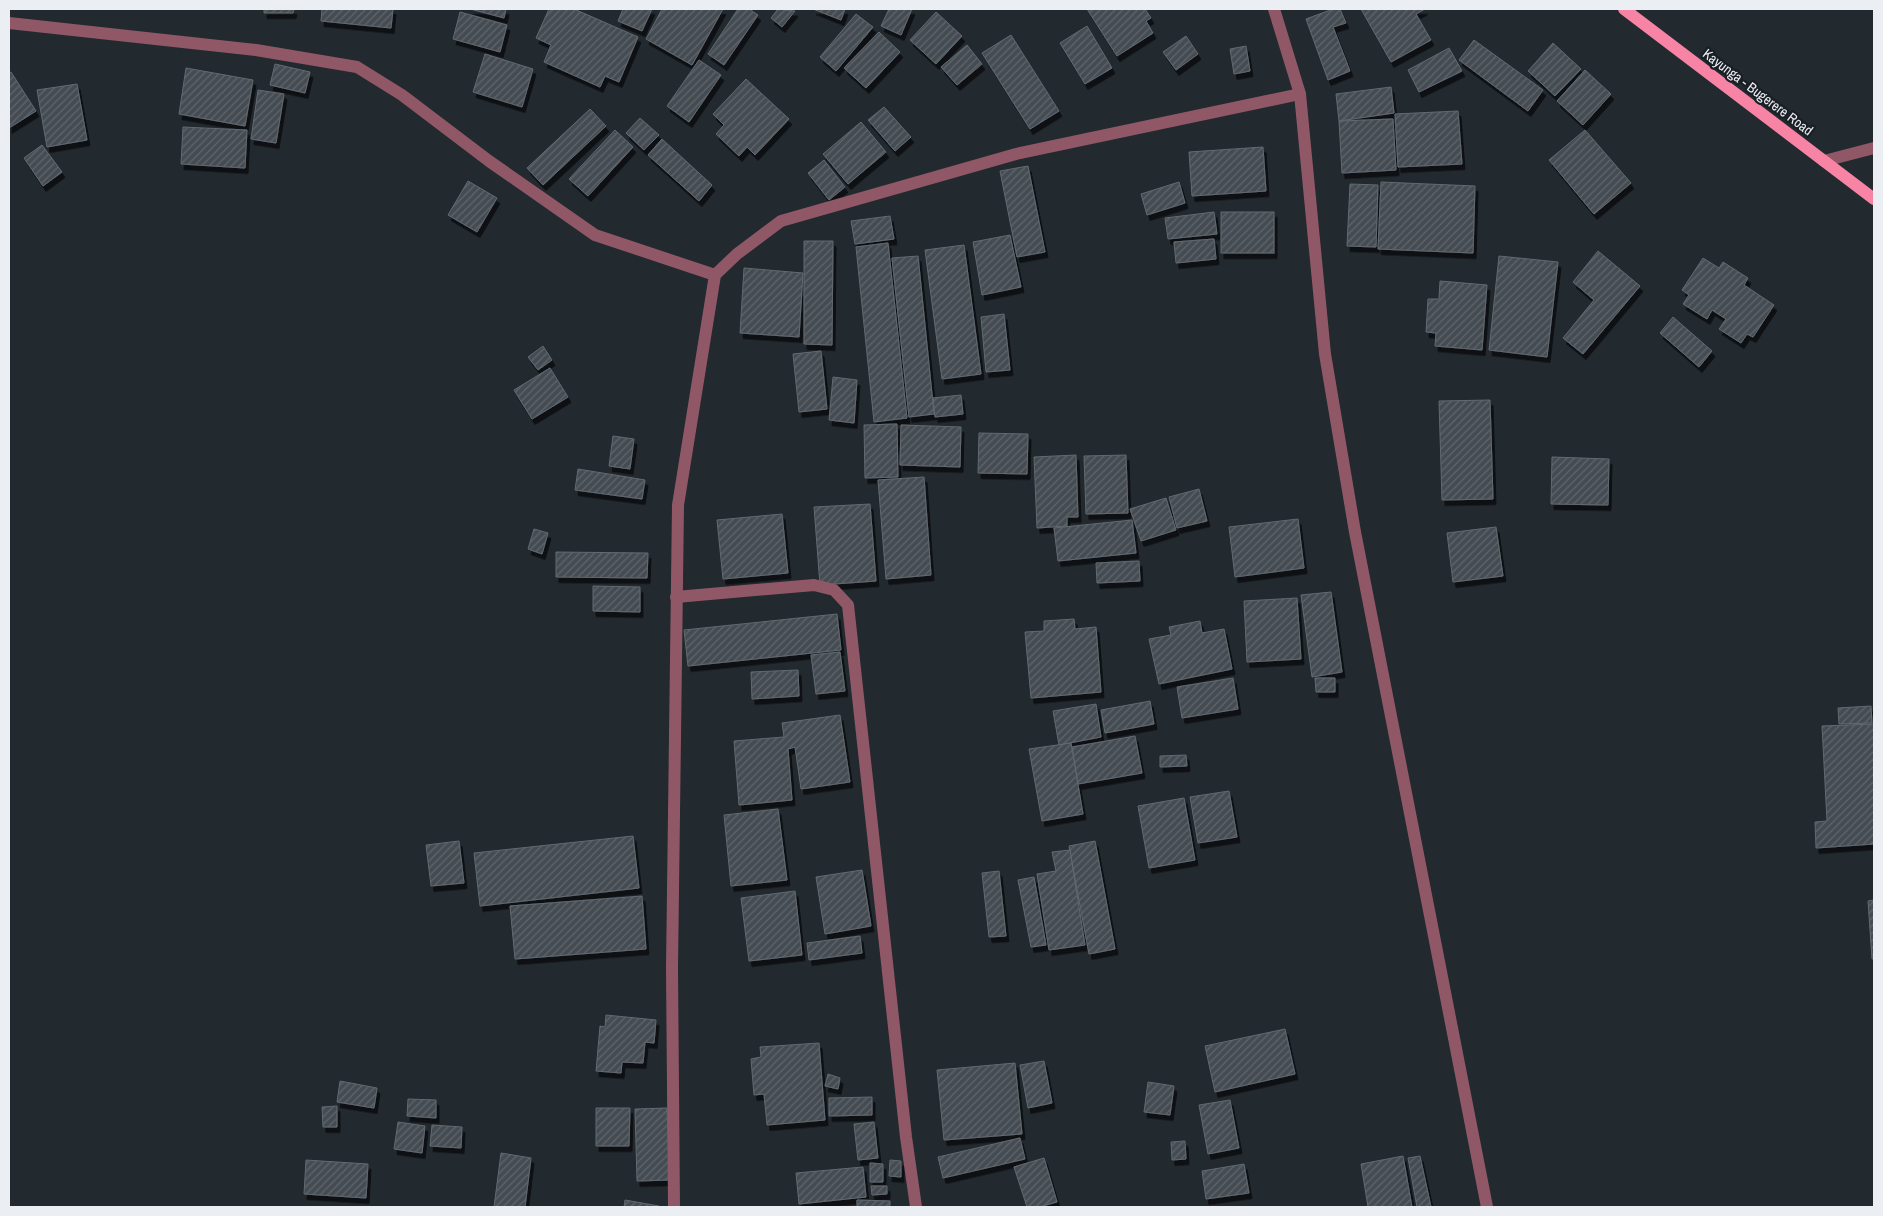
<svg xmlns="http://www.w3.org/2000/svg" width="1883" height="1216" font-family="'Archivo Narrow',sans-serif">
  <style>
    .building { fill: url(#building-hatch); stroke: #626a71; filter: url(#shadow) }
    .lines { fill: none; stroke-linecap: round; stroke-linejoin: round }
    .minor { stroke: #905867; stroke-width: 12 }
    .primary { stroke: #f884a5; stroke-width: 12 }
    .labels { text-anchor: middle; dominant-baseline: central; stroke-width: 4.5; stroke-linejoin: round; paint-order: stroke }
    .street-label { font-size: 14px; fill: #ebeff3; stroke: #191f25 }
  </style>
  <defs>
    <pattern id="building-hatch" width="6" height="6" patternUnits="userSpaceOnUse" patternTransform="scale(1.25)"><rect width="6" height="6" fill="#454c52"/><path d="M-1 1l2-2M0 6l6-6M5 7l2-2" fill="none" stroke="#60666b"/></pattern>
    <filter id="shadow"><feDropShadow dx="3" dy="5.5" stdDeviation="0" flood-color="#0009"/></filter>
  </defs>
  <rect width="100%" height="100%" fill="#22292f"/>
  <g class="building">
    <path d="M264 9H294L293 13H264Z"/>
    <path d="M322 9H393L391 28 321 21Z"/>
    <path d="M470 9H506L504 18Z"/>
    <path d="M549 9H574L638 37 619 82 605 76 600 87 544 62 551 45 536 38Z"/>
    <path d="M623 9H652L642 31 618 21Z"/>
    <path d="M662 9H723L692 65 646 39Z"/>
    <path d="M738 9H749L758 15 724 65 708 54Z"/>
    <path d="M778 9 795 11 782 27 771 18Z"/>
    <path d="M813 9H845L841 20Z"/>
    <path d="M889 9H912L901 35 881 26Z"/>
    <path d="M1087 9H1145L1151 18 1146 21 1153 33 1117 56Z"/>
    <path d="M1333 9H1340L1346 23 1333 27 1350 71 1328 80 1306 19Z"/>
    <path d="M1361 9H1425L1416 14 1431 40 1391 62Z"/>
    <path d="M460 12 507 25 500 52 453 39Z"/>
    <path d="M936 12 962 36 936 64 910 40Z"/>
    <path d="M856 14 873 27 836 71 820 57Z"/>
    <path d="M1087 26 1112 68 1085 84 1060 43Z"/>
    <path d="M879 32 900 52 866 88 844 68Z"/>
    <path d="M1011 35 1059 111 1030 129 982 53Z"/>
    <path d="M1186 36 1198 54 1176 70 1163 52Z"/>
    <path d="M1474 40 1543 90 1528 111 1459 60Z"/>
    <path d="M1553 43 1581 69 1555 96 1528 71Z"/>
    <path d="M967 45 982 64 957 85 941 67Z"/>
    <path d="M1246 46 1250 71 1234 74 1230 49Z"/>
    <path d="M1449 48 1462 71 1419 92 1408 70Z"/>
    <path d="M485 54 533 69 522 107 473 92Z"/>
    <path d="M699 60 721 75 689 122 667 106Z"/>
    <path d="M275 64 310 72 305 93 270 85Z"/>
    <path d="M186 68 253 80 245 126 179 114Z"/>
    <path d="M1585 70 1611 94 1583 125 1557 101Z"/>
    <path d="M11 72 36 111 9 128V73Z"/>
    <path d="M746 79 789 119 755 155 747 147 739 156 716 134 724 125 713 114Z"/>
    <path d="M77 84 87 140 47 147 37 90Z"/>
    <path d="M1391 87 1394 113 1339 121 1336 94Z"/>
    <path d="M258 90 284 94 276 143 251 139Z"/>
    <path d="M884 107 911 137 895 151 868 120Z"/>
    <path d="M590 109 606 126 543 185 527 168Z"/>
    <path d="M1458 111 1462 164 1398 167 1395 114Z"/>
    <path d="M640 118 659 135 644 150 626 133Z"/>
    <path d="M1393 119 1396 170 1342 173 1339 121Z"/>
    <path d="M861 122 886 152 848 184 823 154Z"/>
    <path d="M183 127 247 130 245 168 181 164Z"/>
    <path d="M615 130 633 147 588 196 569 179Z"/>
    <path d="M1585 130 1631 183 1594 214 1549 160Z"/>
    <path d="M662 139 712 185 699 201 648 155Z"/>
    <path d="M42 145 62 172 43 186 24 158Z"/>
    <path d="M1263 147 1266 191 1192 196 1189 152Z"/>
    <path d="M824 160 845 187 829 200 808 173Z"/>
    <path d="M1028 166 1045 252 1017 257 1000 171Z"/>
    <path d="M468 181 497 198 477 232 448 215Z"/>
    <path d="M1179 182 1185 203 1147 215 1141 194Z"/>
    <path d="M1381 182 1475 186 1473 253 1378 249Z"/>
    <path d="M1350 184 1378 185 1376 247 1347 246Z"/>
    <path d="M1214 212 1217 234 1168 239 1165 218Z"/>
    <rect x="1221" y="212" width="53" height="41"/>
    <path d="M890 216 894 239 855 244 851 221Z"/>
    <path d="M1010 235 1021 287 982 295 973 242Z"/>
    <path d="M1214 239 1216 259 1176 263 1174 242Z"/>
    <path d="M804 241H833L832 345 804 344Z"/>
    <path d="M888 243 907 418 874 422 856 247Z"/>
    <path d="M964 245 981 374 942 379 925 250Z"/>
    <path d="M1598 251 1640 286 1583 354 1563 338 1594 300 1573 282Z"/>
    <path d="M918 256 934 414 909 417 892 258Z"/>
    <path d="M1499 256 1558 262 1547 357 1489 350Z"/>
    <path d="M1703 258 1719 268 1723 262 1748 278 1744 285 1774 305 1753 337 1747 334 1741 343 1719 329 1726 319 1712 310 1707 319 1683 304 1689 295 1682 290Z"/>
    <path d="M744 268 803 273 799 337 740 333Z"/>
    <path d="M1440 281 1487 285 1482 350 1435 346 1436 333 1426 332 1428 299H1439Z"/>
    <path d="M1004 314 1010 370 986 372 981 317Z"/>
    <path d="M1673 317 1712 351 1699 367 1660 333Z"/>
    <path d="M543 346 552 360 538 370 528 357Z"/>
    <path d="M821 351 827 409 799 412 793 354Z"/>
    <path d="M550 368 568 397 532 419 514 390Z"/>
    <path d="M833 377 857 380 854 423 829 420Z"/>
    <path d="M961 395 963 414 935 417 933 398Z"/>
    <path d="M1490 400 1493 499 1442 500 1439 401Z"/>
    <path d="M897 424 898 477 865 478 864 425Z"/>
    <path d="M901 425 961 427 960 467 900 465Z"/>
    <path d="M979 433 1028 434 1027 474 978 473Z"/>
    <path d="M613 436 634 439 630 469 609 466Z"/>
    <path d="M1076 455 1078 517H1067V526L1037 528 1034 457Z"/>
    <path d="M1126 455 1128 513 1086 514 1084 456Z"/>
    <path d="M1552 457 1609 459 1608 505 1551 504Z"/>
    <path d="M578 469 645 480 642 499 575 490Z"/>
    <path d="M924 477 931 575 886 579 878 480Z"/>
    <path d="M1199 489 1207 521 1177 528 1169 497Z"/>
    <path d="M1166 498 1176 530 1141 541 1130 509Z"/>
    <path d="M870 504 876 581 820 585 814 507Z"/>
    <path d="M782 514 788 573 723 579 717 520Z"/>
    <path d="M1298 519 1304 568 1235 577 1229 527Z"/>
    <path d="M1132 520 1136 553 1058 561 1054 528Z"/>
    <path d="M1496 527 1503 576 1453 582 1447 533Z"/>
    <path d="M534 529 548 533 542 554 528 549Z"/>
    <path d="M556 552 648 553 647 578 556 577Z"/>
    <path d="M1139 561 1140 581 1097 583 1096 563Z"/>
    <path d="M593 586 640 587V612L593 611Z"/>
    <path d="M1331 592 1342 672 1312 677 1301 595Z"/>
    <path d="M1297 598 1301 659 1247 662 1244 601Z"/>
    <path d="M837 614 841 650 688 666 684 630Z"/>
    <path d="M1074 619 1075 629 1096 627 1101 692 1031 698 1025 632 1044 631V621Z"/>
    <path d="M1200 621 1202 633 1224 629 1232 669 1159 684 1149 639 1171 635 1169 627Z"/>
    <path d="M840 652 845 691 816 694 811 655Z"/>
    <path d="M798 670 799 696 752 699 751 672Z"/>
    <path d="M1233 678 1238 709 1182 718 1177 687Z"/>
    <path d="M1315 678H1335V692H1316Z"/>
    <path d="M1150 701 1154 724 1105 733 1101 710Z"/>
    <path d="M1096 704 1101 737 1059 745 1053 711Z"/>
    <path d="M1871 706 1872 723 1839 724 1838 708Z"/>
    <path d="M840 715 850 782 801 789 795 747 788 749 792 800 739 805 734 741 784 737 782 723Z"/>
    <path d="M1874 724V844L1816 848 1815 822 1827 821 1822 726Z"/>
    <path d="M1135 736 1142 773 1078 784 1072 747Z"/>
    <path d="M1071 743 1083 814 1042 821 1029 749Z"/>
    <path d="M1186 755 1187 766 1160 767V756Z"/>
    <path d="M1229 791 1237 837 1198 843 1190 797Z"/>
    <path d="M1184 798 1195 860 1149 868 1138 806Z"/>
    <path d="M778 809 787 880 731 886 724 815Z"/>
    <path d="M633 836 639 888 480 906 474 853Z"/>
    <path d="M459 841 464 883 431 886 426 845Z"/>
    <path d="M1095 841 1115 949 1089 954 1069 846Z"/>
    <path d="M1070 850 1085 945 1049 950 1037 874 1056 871 1052 852Z"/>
    <path d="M862 870 871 926 825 934 816 877Z"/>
    <path d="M999 871 1006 936 989 937 982 873Z"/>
    <path d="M1034 877 1046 945 1031 947 1018 880Z"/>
    <path d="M795 891 802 955 749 961 741 898Z"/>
    <path d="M642 896 646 949 515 959 510 906Z"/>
    <path d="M1874 900V959H1872L1868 901Z"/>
    <path d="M860 936 862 953 809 960 807 943Z"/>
    <path d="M606 1015 656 1020 654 1043 645 1042 643 1063 622 1062 621 1073 596 1071 600 1026 605 1027Z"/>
    <path d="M1285 1029 1295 1074 1215 1092 1205 1046Z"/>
    <path d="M819 1043 825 1120 767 1125 764 1094 754 1095 751 1059 761 1057 760 1047Z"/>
    <path d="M1044 1061 1052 1103 1028 1108 1020 1065Z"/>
    <path d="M1015 1063 1022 1134 944 1140 937 1070Z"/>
    <path d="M828 1074 840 1078 838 1089 825 1086Z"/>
    <path d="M340 1081 377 1088 374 1108 337 1102Z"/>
    <path d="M1148 1082 1174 1086 1170 1115 1144 1112Z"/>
    <path d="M872 1097V1115L829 1116V1098Z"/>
    <path d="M408 1099 436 1100V1118L407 1116Z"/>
    <path d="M1230 1100 1239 1148 1208 1154 1199 1105Z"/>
    <path d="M337 1106V1127H323L322 1107Z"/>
    <path d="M596 1108H630L629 1146H596Z"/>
    <path d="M667 1108 670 1180 637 1181 635 1109Z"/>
    <path d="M398 1122 425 1126 422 1153 394 1149Z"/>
    <path d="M874 1122 878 1158 858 1160 854 1124Z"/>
    <path d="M432 1125 462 1127 461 1148 430 1146Z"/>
    <path d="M1020 1138 1025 1159 943 1178 938 1157Z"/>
    <path d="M1185 1141 1186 1159 1172 1160 1171 1142Z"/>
    <path d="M501 1153 531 1158 525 1207H494Z"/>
    <path d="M1403 1156 1412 1207H1368L1361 1164Z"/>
    <path d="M1420 1156 1431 1207H1417L1408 1158Z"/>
    <path d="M1044 1158 1057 1202 1039 1207H1027L1014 1167Z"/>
    <path d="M306 1160 368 1164 366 1198 304 1194Z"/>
    <path d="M890 1160 901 1161V1177L889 1176Z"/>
    <path d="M870 1163 883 1164V1182H870Z"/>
    <path d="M1244 1164 1249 1193 1206 1199 1202 1171Z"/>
    <path d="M863 1167 866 1197 799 1204 796 1173Z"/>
    <path d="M871 1186H887V1194L872 1195Z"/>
    <path d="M625 1200 659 1206V1207H624Z"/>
    <path d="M857 1200 890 1201V1207H857Z"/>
  </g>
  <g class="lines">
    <g class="minor">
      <path d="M1274 9 1300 94 1325 354 1355 532 1487 1207"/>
      <path d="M9 23 256 50 357 67 402 95 489 161 595 235 715 275"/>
      <path d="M1824 161 1874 148"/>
      <path d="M676 597 814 585 834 590 848 605 906 1137 916 1207"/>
      <path d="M674 1207 672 968 678 505 715 275 737 254 781 221 1016 154 1300 94"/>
    </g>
    <path class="primary" d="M1624 9 1874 199"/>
  </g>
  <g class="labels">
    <g class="street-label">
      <text transform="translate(1758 92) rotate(37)">Kayunga - Bugerere Road</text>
    </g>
  </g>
  <rect width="1883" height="1216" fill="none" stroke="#ebeff3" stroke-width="20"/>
</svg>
